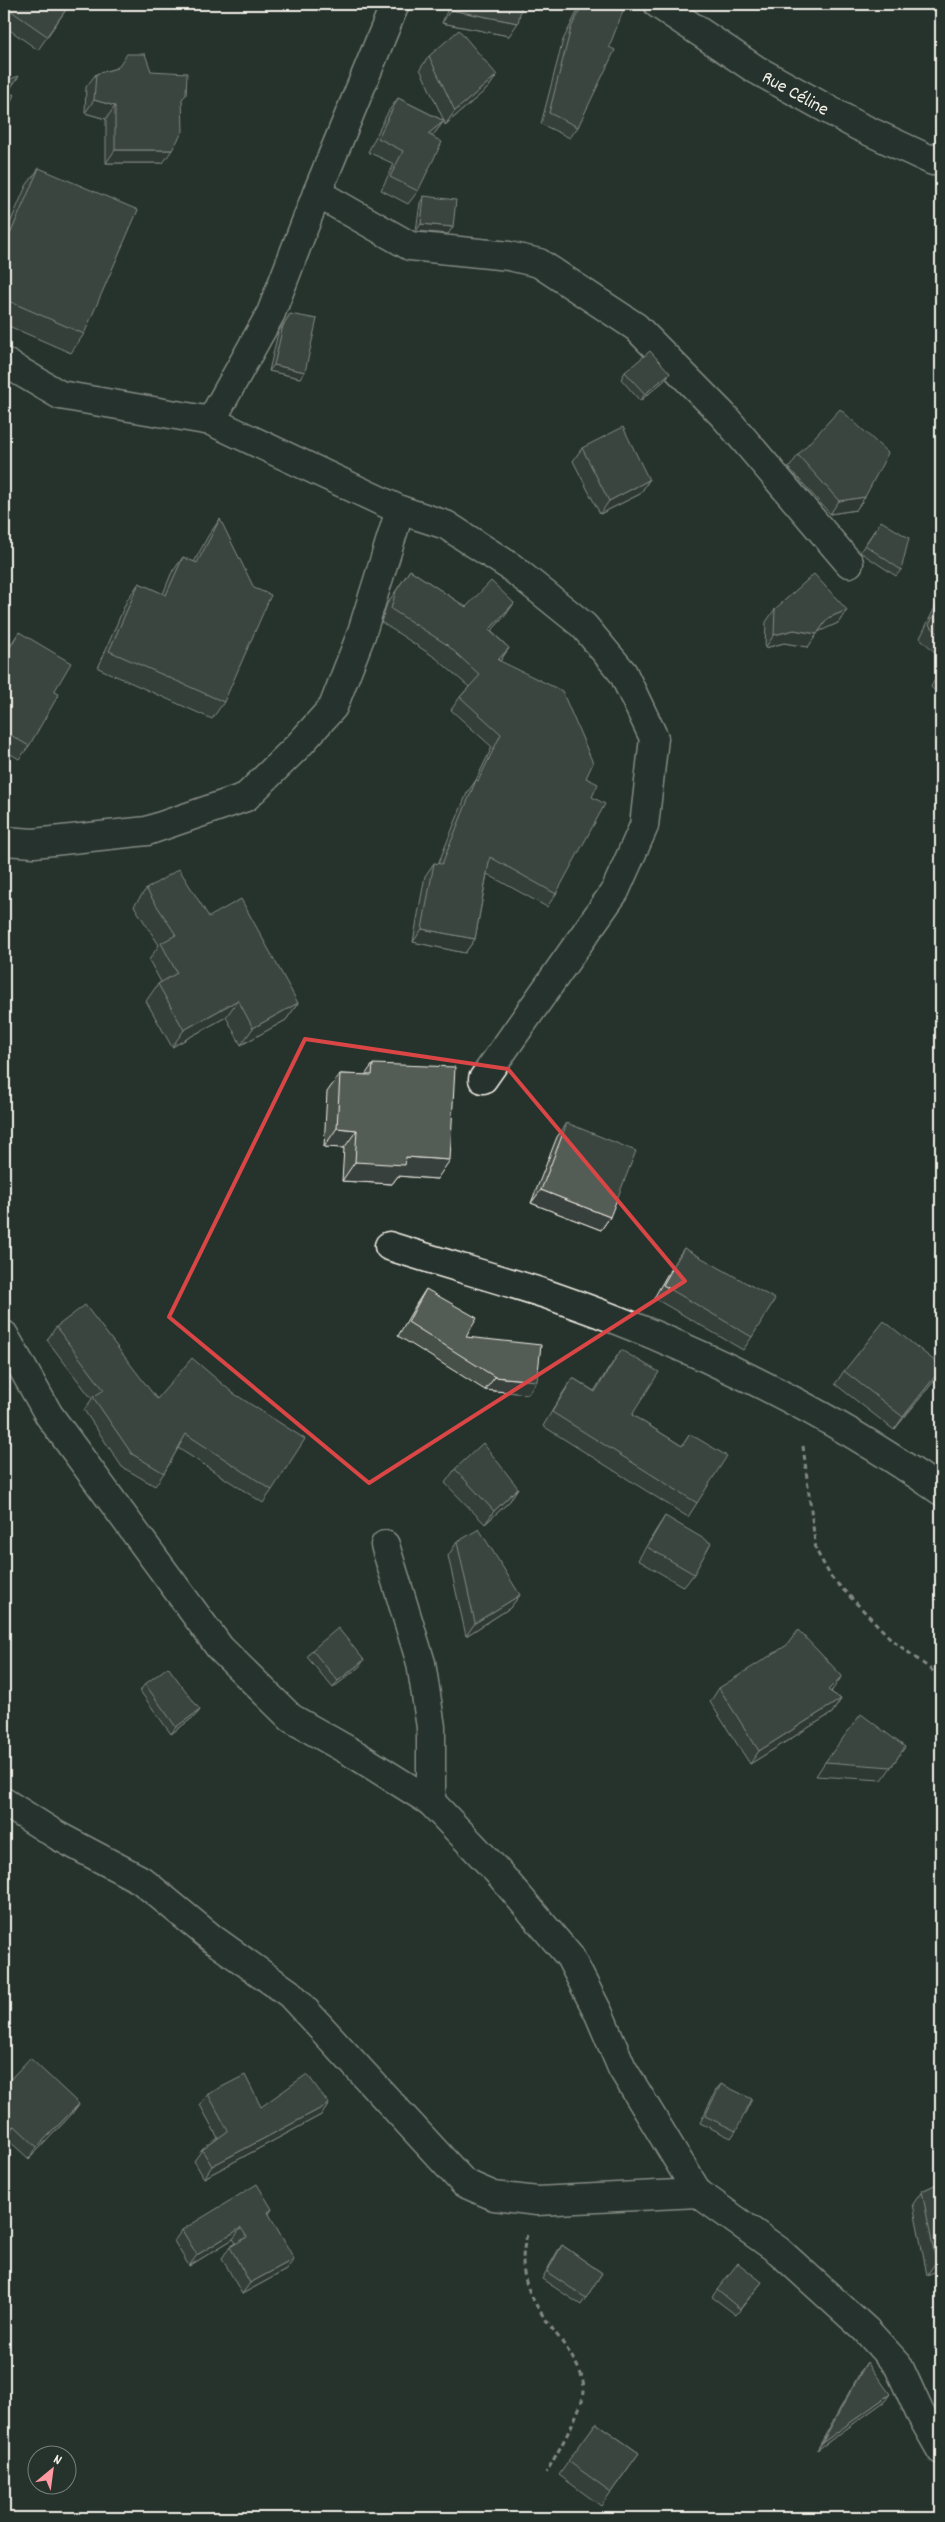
<svg xmlns="http://www.w3.org/2000/svg" width="945" height="2522" font-family="Dekko,sans-serif">
  <style>
    .lines { fill: none; stroke-linecap: round; stroke-linejoin: round }
    .minor-casing { stroke: #f4f1e8; stroke-width: 31 }
    .path { stroke: #f4f1e8; stroke-width: 3; stroke-dasharray: 5 4; stroke-linecap: butt }
    .minor { stroke: #26332d; stroke-width: 28 }
    .wall { fill: #474f49; stroke: #f4f1e8 }
    .shaded-wall { fill: #39403c; stroke: #f4f1e8 }
    .building { fill: #525c55; stroke: #f4f1e8 }
    .marked { fill: none; stroke: #da4645; stroke-width: 4; stroke-linejoin: round }
    .labels { text-anchor: middle; stroke-width: 5; stroke-linejoin: round; paint-order: stroke }
    .street-label { font-size: 19px; fill: #f4f1e8; stroke: #26332d }
  </style>
  <rect width="100%" height="100%" fill="#26332d"/>
  <filter id="ink" filterUnits="userSpaceOnUse"><feTurbulence type="fractalNoise" baseFrequency=".02" numOctaves="2"/><feDisplacementMap in="SourceGraphic" scale="10" xChannelSelector="R" yChannelSelector="G"/><feConvolveMatrix kernelMatrix="1 2 1 2 8 2 1 2 1" color-interpolation-filters="sRGB"/></filter>
  <g filter="url(#ink)">
    <g class="lines">
      <g class="minor-casing">
        <g id="minor">
          <path id="s1" d="M 658,4 L 755,69 L 858,126 L 933,161 L 941,156"/>
          <polyline points="317,193 410,246 509,256 539,263 636,327 723,415 849,563"/>
          <polyline points="4,362 60,395 211,421 400,510 446,525 511,567 584,626 623,673 654,738 644,826 615,891 483,1079"/>
          <polyline points="211,421 271,313 317,193 395,4"/>
          <polyline points="4,841 34,843 147,831 246,797 298,746 333,707 361,635 400,510"/>
          <path d="M 389,1246 C 442,1263 496,1278 549,1295 C 685,1342 823,1408 941,1491"/>
          <polyline points="4,1335 49,1415 220,1648 291,1718 356,1755 431,1802 431,1727 421,1663 385,1545"/>
          <polyline points="4,1802 58,1836 141,1880 214,1940 290,1994 464,2183 494,2196 537,2201 698,2193"/>
          <polyline points="431,1802 497,1871 570,1957 599,2014 622,2068 698,2193 779,2251 866,2330 898,2365 920,2413 941,2450"/>
        </g>
      </g>
      <g class="path">
        <polyline points="803,1446 816,1550 831,1577 892,1640 941,1677"/>
        <path d="M 527,2235 C 512,2286 542,2312 569,2352 C 576,2363 584,2376 584,2390 C 584,2407 555,2457 546,2473"/>
      </g>
      <use href="#minor" class="minor"/>
    </g>
    <g class="wall">
      <polygon points="4,4 70,4 38,50 4,26"/>
      <polygon points="450,4 522,4 509,36 442,23"/>
      <polygon points="581,4 618,4 578,127 570,138 541,124 563,40"/>
      <polygon points="429,56 497,75 488,88 445,125 444,121 434,134 432,136 418,191 408,204 381,190 394,164 368,152 388,112 398,98 444,121 420,69"/>
      <polygon points="117,68 151,71 182,101 163,163 106,163 106,119 85,113 86,87 96,74"/>
      <polygon points="39,168 84,334 71,353 4,324 4,237 26,186"/>
      <polygon points="424,196 448,234 416,231 420,203"/>
      <polygon points="290,314 300,378 269,371 278,333"/>
      <polygon points="625,372 670,373 665,380 640,401 621,379"/>
      <polygon points="582,448 649,480 640,494 600,514 573,461"/>
      <polygon points="798,455 865,497 856,510 830,514 789,468"/>
      <polygon points="220,519 224,702 212,719 98,668 127,600 139,583 163,594 171,574 183,557 194,562 208,536"/>
      <polygon points="876,528 901,570 896,576 860,552"/>
      <polygon points="410,570 466,607 514,603 505,616 491,631 509,648 500,661 586,778 592,797 556,894 547,907 487,874 475,939 465,953 413,942 425,876 434,863 438,864 467,793 476,780 492,747 451,710 460,697 469,687 436,658 381,622 387,604"/>
      <polygon points="941,595 941,658 920,638"/>
      <polygon points="775,609 847,610 838,623 818,631 808,647 784,643 765,648 766,622"/>
      <polygon points="19,632 54,692 29,746 19,759 4,750 4,655"/>
      <polygon points="941,668 941,697 931,687"/>
      <polygon points="941,702 941,723 935,718"/>
      <polygon points="146,889 298,1003 286,1020 241,1045 226,1017 172,1047 146,1001 158,984 161,982 149,960 159,945 134,906"/>
      <polygon points="373,1064 437,1179 398,1176 392,1184 342,1181 344,1148 324,1147 327,1092 340,1074 365,1075"/>
      <polygon points="567,1123 610,1217 601,1230 531,1203 557,1137"/>
      <polygon points="684,1248 752,1337 743,1350 654,1298 675,1261"/>
      <polygon points="426,1289 466,1337 528,1394 485,1390 398,1336 417,1303"/>
      <polygon points="56,1327 157,1399 272,1490 263,1503 178,1448 164,1473 155,1486 122,1467 84,1410 92,1399 47,1340"/>
      <polygon points="621,1350 632,1415 682,1446 690,1434 697,1503 688,1517 543,1426 564,1391 573,1378 594,1391"/>
      <polygon points="941,1370 934,1381 894,1430 835,1384 844,1371"/>
      <polygon points="455,1469 518,1488 509,1502 485,1524 445,1483"/>
      <polygon points="665,1516 694,1574 684,1587 638,1560 656,1530"/>
      <polygon points="457,1542 520,1595 510,1608 466,1636 448,1556"/>
      <polygon points="312,1650 360,1666 333,1688 307,1657"/>
      <polygon points="145,1684 200,1710 195,1716 171,1734 140,1691"/>
      <polygon points="719,1688 833,1689 831,1692 841,1699 832,1713 750,1764 710,1702"/>
      <polygon points="721,2084 736,2131 731,2138 700,2123 716,2090"/>
      <polygon points="4,2086 79,2104 70,2116 29,2159 6,2138 4,2139"/>
      <polygon points="208,2094 261,2107 329,2104 321,2115 204,2178 194,2161 202,2150 218,2138 200,2105"/>
      <polygon points="941,2182 941,2269 927,2275 913,2204 922,2191"/>
      <polygon points="272,2209 269,2214 286,2270 242,2294 222,2258 230,2247 236,2243 233,2239 189,2266 174,2241 182,2230"/>
      <polygon points="562,2245 602,2273 581,2305 542,2279 557,2252"/>
      <polygon points="762,2282 736,2315 712,2297 717,2290"/>
      <polygon points="867,2362 885,2401 817,2450 862,2369"/>
      <polygon points="596,2423 639,2453 601,2506 559,2475"/>
    </g>
    <g class="shaded-wall">
      <polygon points="451,10 518,23 509,36 442,23"/>
      <polygon points="497,75 488,88 445,125 455,111"/>
      <polygon points="94,100 115,106 106,119 85,113"/>
      <polygon points="444,121 434,134 418,148 428,134"/>
      <polygon points="115,150 172,150 163,163 106,163"/>
      <polygon points="421,224 453,227 448,234 416,231"/>
      <polygon points="274,365 305,372 300,378 269,371"/>
      <polygon points="670,373 665,380 640,401 645,394"/>
      <polygon points="649,480 640,494 600,514 609,501"/>
      <polygon points="865,497 856,510 830,514 839,501"/>
      <polygon points="514,603 505,616 480,643 489,630"/>
      <polygon points="847,610 838,623 818,632 828,618"/>
      <polygon points="794,630 817,634 808,647 784,643 765,648 774,635"/>
      <polygon points="509,648 500,661 498,660"/>
      <polygon points="422,929 475,939 465,953 413,942"/>
      <polygon points="238,1000 226,1017 172,1047 184,1030"/>
      <polygon points="298,1003 286,1020 241,1045 253,1028"/>
      <polygon points="337,1128 357,1130 344,1148 324,1147"/>
      <polygon points="406,1157 450,1160 437,1179 398,1176 392,1184 342,1181 355,1162"/>
      <polygon points="541,1190 610,1217 601,1230 531,1203"/>
      <polygon points="941,1369 934,1381 894,1430 903,1417"/>
      <polygon points="495,1377 537,1381 528,1394 485,1390"/>
      <polygon points="518,1488 509,1502 485,1524 494,1511"/>
      <polygon points="520,1595 510,1608 466,1636 475,1623"/>
      <polygon points="364,1660 360,1666 333,1688 338,1681"/>
      <polygon points="842,1676 833,1689 819,1703 828,1690"/>
      <polygon points="841,1699 832,1713 750,1764 759,1751"/>
      <polygon points="200,1710 195,1716 171,1734 176,1727"/>
      <polygon points="905,1747 882,1780 816,1776 825,1762"/>
      <polygon points="79,2104 70,2116 29,2159 37,2147"/>
      <polygon points="329,2104 321,2115 204,2178 212,2166"/>
      <polygon points="15,2126 6,2138 4,2139 4,2130"/>
      <polygon points="241,2228 233,2239 189,2266 197,2255"/>
      <polygon points="294,2259 286,2270 242,2294 250,2283"/>
      <polygon points="941,2260 941,2269 927,2275 936,2262"/>
      <polygon points="890,2394 885,2401 817,2450 822,2443"/>
    </g>
    <g class="building">
      <polygon points="4,4 70,4 47,36 4,6"/>
      <polygon points="454,4 522,4 518,23 451,10"/>
      <polygon points="583,4 618,4 625,6 609,47 615,50 578,127 549,113 571,28"/>
      <polygon points="459,30 497,75 455,111 429,56"/>
      <polygon points="127,54 145,54 151,71 187,73 186,95 182,99 183,131 172,150 115,150 115,106 94,100 96,74 117,68"/>
      <polygon points="19,76 5,96 14,94 4,122 4,81"/>
      <polygon points="398,98 444,121 428,134 442,142 418,191 390,177 403,151 378,138"/>
      <polygon points="39,168 138,210 84,334 4,299 4,248"/>
      <polygon points="424,196 456,200 453,227 421,224"/>
      <polygon points="290,314 317,319 305,372 274,365 283,326"/>
      <polygon points="650,351 670,373 645,394 625,372"/>
      <polygon points="840,409 888,453 865,497 839,501 798,455"/>
      <polygon points="623,427 649,480 609,501 582,448"/>
      <polygon points="220,519 254,588 271,595 224,702 109,651 139,583 166,595 183,557 197,563"/>
      <polygon points="881,521 909,538 901,570 865,545"/>
      <polygon points="410,570 466,607 491,581 514,603 489,630 509,648 498,660 562,691 593,763 586,778 598,784 592,797 605,804 556,894 490,857 475,939 422,929 434,863 442,864 476,780 478,781 501,734 460,697 480,675 446,644 391,609 396,591"/>
      <polygon points="814,574 847,610 828,618 817,634 794,630 774,635 775,609"/>
      <polygon points="941,600 941,636 929,625"/>
      <polygon points="19,632 71,663 54,692 59,694 29,746 4,731 4,657"/>
      <polygon points="179,869 209,917 241,899 298,1003 253,1028 238,1000 184,1030 158,984 177,973 161,943 176,935 146,889"/>
      <polygon points="373,1064 455,1067 450,1160 406,1157 405,1165 355,1162 357,1130 337,1128 340,1074 372,1075"/>
      <polygon points="567,1123 636,1151 610,1217 541,1190"/>
      <polygon points="684,1248 775,1299 752,1337 663,1285"/>
      <polygon points="426,1289 477,1318 466,1337 541,1345 537,1381 495,1377 408,1322"/>
      <polygon points="85,1305 157,1399 192,1358 233,1393 305,1439 272,1490 186,1434 164,1473 132,1454 93,1397 104,1390 56,1327"/>
      <polygon points="884,1321 941,1366 941,1369 903,1417 844,1371"/>
      <polygon points="621,1350 659,1372 632,1415 682,1446 690,1434 727,1456 697,1503 552,1412 573,1378 595,1392"/>
      <polygon points="483,1443 518,1488 494,1511 455,1469"/>
      <polygon points="665,1516 711,1543 694,1574 647,1547"/>
      <polygon points="479,1529 520,1595 475,1623 457,1542"/>
      <polygon points="338,1628 364,1660 338,1681 312,1650"/>
      <polygon points="798,1630 842,1676 828,1690 841,1699 759,1751 719,1688 787,1645"/>
      <polygon points="168,1667 200,1710 176,1727 145,1684"/>
      <polygon points="861,1714 905,1747 891,1767 825,1762"/>
      <polygon points="30,2058 79,2104 37,2147 15,2126 4,2130 4,2086"/>
      <polygon points="307,2074 329,2104 212,2166 202,2150 228,2131 208,2094 245,2075 261,2107"/>
      <polygon points="721,2084 752,2099 736,2131 705,2116"/>
      <polygon points="941,2182 941,2260 936,2262 922,2191"/>
      <polygon points="257,2184 272,2209 268,2212 294,2259 250,2283 230,2247 247,2237 241,2228 197,2255 182,2230"/>
      <polygon points="562,2245 602,2273 586,2298 547,2272"/>
      <polygon points="738,2263 762,2282 740,2309 717,2290"/>
      <polygon points="867,2362 890,2394 822,2443"/>
      <polygon points="596,2423 639,2453 611,2492 568,2461"/>
    </g>
  </g>
  <path d="M0 0H945V2522H0ZM 305,1039 L 508,1069 L 685,1281 L 369,1483 L 169,1317 Z" fill="#26332d" fill-opacity=".55" fill-rule="evenodd"/>
  <path class="marked" d="M 305,1039 L 508,1069 L 685,1281 L 369,1483 L 169,1317 Z"/>
  <g class="labels">
    <g class="street-label">
      <text dy="7" stroke="none"><textPath href="#s1" startOffset="164">Rue Céline</textPath></text>
    </g>
  </g>
  <rect width="945" height="2522" fill="none" stroke="#26332d" stroke-width="20"/>
  <rect x="10" y="10" width="925" height="2502" fill="none" stroke="#f4f1e8" stroke-width="2" filter="url(#ink)"/>
  <g transform="translate(52 2470) rotate(29)"><circle r="24" fill="#26332d" stroke="#787f78"/>
  <path d="M0-4L9 19L0 12L-9 19Z" fill="#ff9aa2"/>
  <text y="-8" font-size="14" font-weight="bold" text-anchor="middle" fill="#f4f1e8">N</text>
  </g>
</svg>
